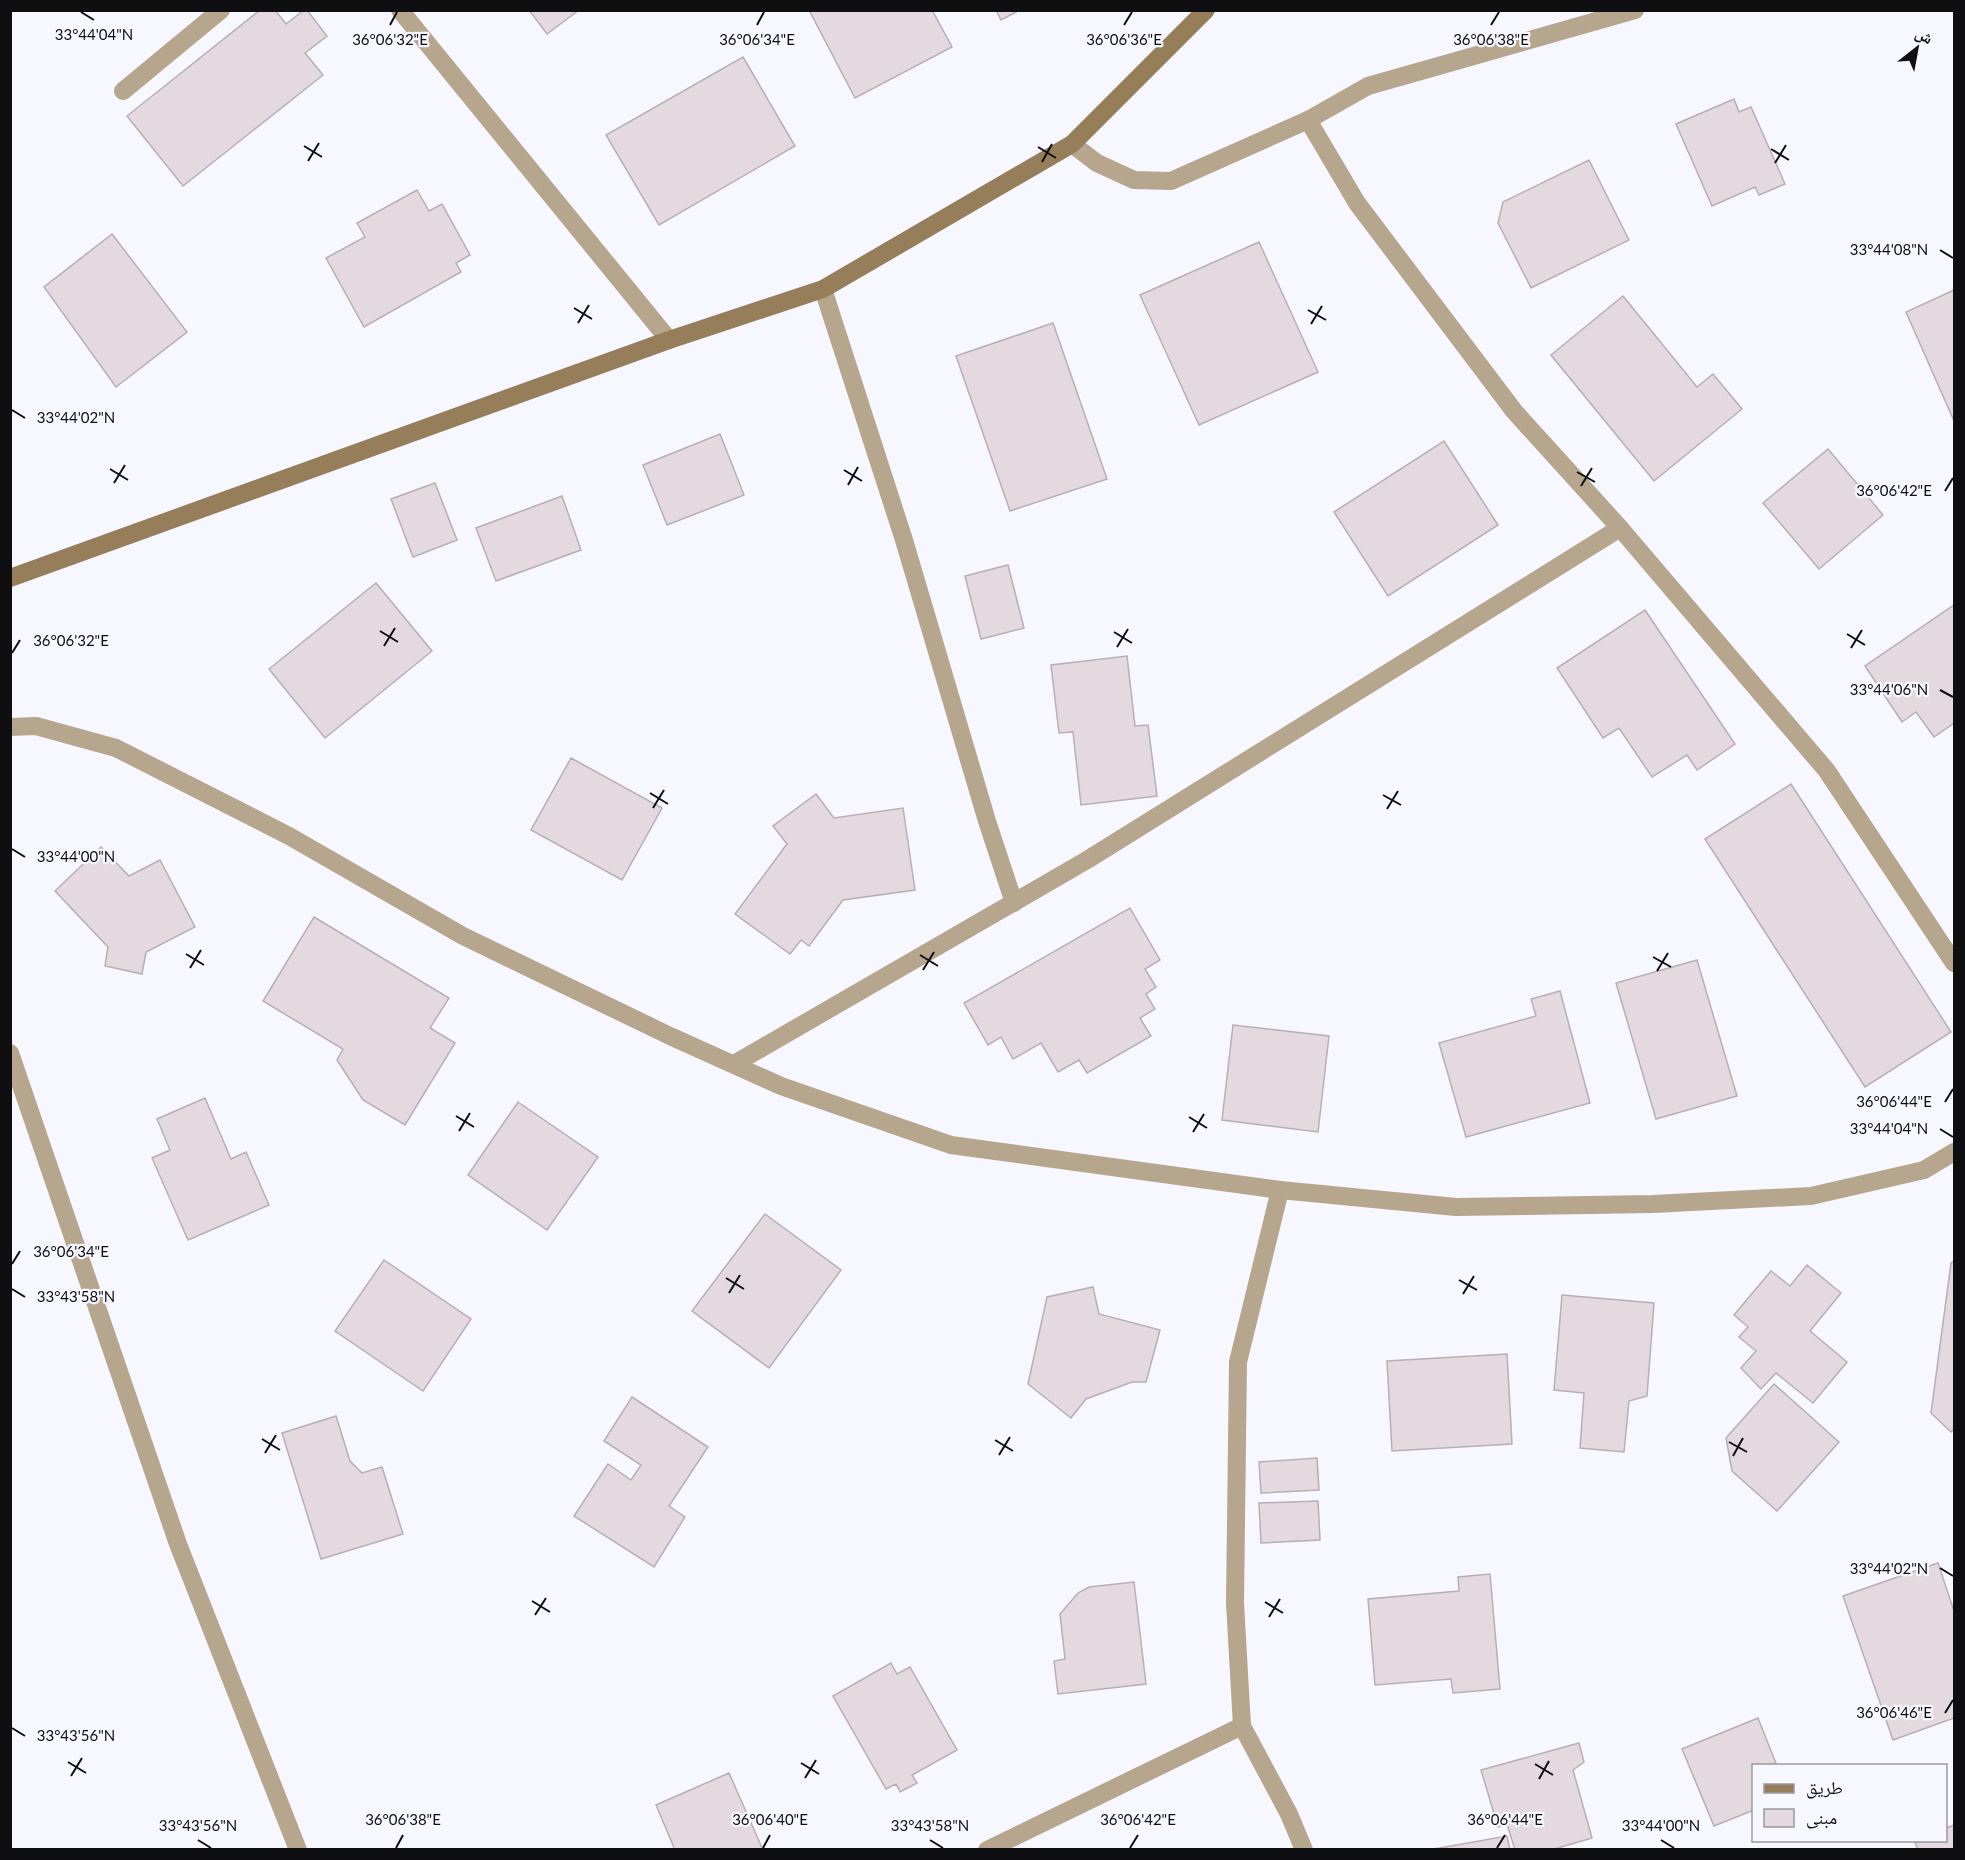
<svg xmlns="http://www.w3.org/2000/svg" width="1965" height="1860" font-family="Lato,'Noto Naskh Arabic',sans-serif">
  <style>
    .building { fill: #e3d9df; stroke: #b8afb4; stroke-width: 1.5 }
    .lines { fill: none; stroke-linecap: round; stroke-linejoin: round }
    .street { stroke: #b7a68e; stroke-width: 18 }
    .secondary { stroke: #977e5b; stroke-width: 18 }
    .ticks { fill: none; stroke: #0f0f12; stroke-width: 2 }
    .ticks-label { font-size: 15px; text-anchor: middle; fill: #0f0f12; stroke: #f7f7ff; stroke-width: 4.5; stroke-linejoin: round; paint-order: stroke }
  </style>
  <rect width="100%" height="100%" fill="#f7f7ff"/>
  <g class="building">
    <polygon points="260,10 275,10 286,24 304,10 307,10 327,36 305,53 323,75 183,186 127,116"/>
    <polygon points="529,10 579,10 547,34"/>
    <polygon points="809,10 932,10 952,47 855,98"/>
    <polygon points="996,10 1020,10 1001,20"/>
    <polygon points="743,57 795,146 659,225 606,135"/>
    <polygon points="1734,99 1739,112 1751,107 1785,184 1759,195 1755,187 1712,206 1676,124"/>
    <polygon points="1589,160 1629,240 1531,288 1498,223 1503,202"/>
    <polygon points="417,190 429,211 442,204 470,255 456,263 461,272 364,327 326,258 365,237 357,223"/>
    <polygon points="112,234 187,332 116,387 44,287"/>
    <polygon points="1259,242 1318,372 1199,425 1140,295"/>
    <polygon points="1954,290 1954,421 1906,312"/>
    <polygon points="1623,296 1697,387 1713,374 1742,409 1654,481 1551,355"/>
    <polygon points="1053,323 1107,479 1010,511 956,356"/>
    <polygon points="720,434 744,495 667,525 643,465"/>
    <polygon points="1444,441 1498,525 1388,596 1334,512"/>
    <polygon points="1828,449 1883,515 1819,569 1763,503"/>
    <polygon points="435,483 457,540 413,557 391,499"/>
    <polygon points="562,496 581,550 496,581 476,528"/>
    <polygon points="1008,565 1024,628 981,639 965,576"/>
    <polygon points="376,583 432,651 325,738 269,669"/>
    <polygon points="1954,605 1954,723 1934,737 1916,712 1902,722 1865,666"/>
    <polygon points="1645,610 1735,744 1697,770 1687,755 1652,777 1619,728 1603,738 1557,668"/>
    <polygon points="1127,656 1135,726 1148,725 1157,796 1081,805 1073,732 1059,733 1051,665"/>
    <polygon points="571,758 662,808 622,880 531,830"/>
    <polygon points="1791,784 1951,1032 1865,1087 1705,839"/>
    <polygon points="816,794 834,818 903,808 915,890 843,900 809,946 801,940 790,954 735,914 787,844 773,826"/>
    <polygon points="101,847 129,876 160,860 195,927 146,952 142,974 105,966 108,947 55,891"/>
    <polygon points="1130,908 1160,960 1145,969 1156,987 1146,994 1155,1009 1140,1018 1151,1036 1087,1073 1079,1060 1058,1072 1041,1043 1013,1059 1001,1037 988,1045 964,1003"/>
    <polygon points="314,917 449,998 430,1028 455,1043 405,1125 363,1100 337,1060 343,1049 263,1001"/>
    <polygon points="1697,960 1737,1096 1656,1119 1616,983"/>
    <polygon points="1560,991 1590,1103 1466,1137 1439,1043 1536,1016 1531,999"/>
    <polygon points="1233,1025 1329,1036 1318,1132 1222,1120"/>
    <polygon points="205,1098 231,1159 246,1152 269,1205 188,1240 152,1158 170,1150 157,1119"/>
    <polygon points="518,1102 598,1157 547,1230 468,1175"/>
    <polygon points="765,1214 841,1270 769,1368 692,1311"/>
    <polygon points="384,1260 471,1319 423,1391 335,1331"/>
    <polygon points="1954,1261 1954,1429 1951,1432 1931,1413 1951,1263"/>
    <polygon points="1807,1265 1841,1293 1810,1331 1847,1362 1813,1403 1776,1373 1761,1389 1741,1368 1756,1351 1739,1337 1748,1327 1734,1315 1771,1271 1790,1286"/>
    <polygon points="1093,1287 1099,1314 1160,1330 1146,1382 1132,1382 1086,1399 1071,1418 1028,1384 1047,1297"/>
    <polygon points="1562,1295 1654,1303 1647,1396 1629,1401 1624,1452 1580,1448 1584,1393 1554,1390"/>
    <polygon points="1507,1354 1512,1444 1392,1451 1387,1361"/>
    <polygon points="1774,1384 1839,1442 1777,1511 1732,1471 1726,1438"/>
    <polygon points="632,1397 708,1447 669,1506 685,1517 654,1567 574,1516 608,1464 631,1480 641,1465 604,1441"/>
    <polygon points="336,1416 350,1461 362,1473 382,1467 403,1534 321,1559 282,1433"/>
    <polygon points="1317,1458 1319,1490 1261,1493 1259,1462"/>
    <polygon points="1318,1501 1320,1540 1261,1543 1259,1503"/>
    <polygon points="1938,1563 1954,1611 1954,1718 1893,1740 1843,1596"/>
    <polygon points="1490,1574 1500,1689 1453,1693 1451,1679 1375,1685 1368,1599 1459,1591 1458,1577"/>
    <polygon points="1134,1582 1146,1684 1058,1694 1054,1661 1065,1659 1060,1614 1078,1593 1089,1587"/>
    <polygon points="891,1663 897,1674 910,1667 957,1750 912,1775 917,1783 900,1792 896,1784 886,1789 833,1696"/>
    <polygon points="1758,1718 1777,1766 1754,1766 1754,1810 1714,1826 1682,1749"/>
    <polygon points="1579,1743 1584,1762 1573,1770 1592,1838 1551,1850 1515,1850 1507,1824 1498,1827 1481,1770"/>
    <polygon points="729,1773 763,1850 675,1850 656,1805"/>
    <polygon points="1954,1825 1954,1850 1918,1850 1914,1840 1946,1840 1946,1828"/>
    <polygon points="1507,1836 1510,1850 1428,1850"/>
  </g>
  <g class="lines">
    <g class="street">
      <polyline points="400,10 669,340"/>
      <polyline points="123,91 221,10"/>
      <polyline points="1308,120 1357,203 1514,411 1620,528 1827,771 1954,963"/>
      <polyline points="1072,144 1097,163 1134,180 1171,181 1308,120 1368,86 1635,10"/>
      <polyline points="823,289 904,540 987,821 1014,903"/>
      <polyline points="10,727 36,726 116,748 289,836 463,936 670,1036 781,1086 951,1145 1280,1190 1456,1207 1653,1204 1811,1196 1924,1170 1954,1152"/>
      <polyline points="10,1053 178,1544 298,1850"/>
      <polyline points="734,1064 1087,860 1620,528"/>
      <polyline points="1280,1190 1238,1362 1235,1603 1242,1726 1289,1814 1304,1850"/>
      <polyline points="987,1850 1242,1726"/>
    </g>
    <polyline class="secondary" points="10,578 669,340 823,289 1072,144 1206,10"/>
  </g>
  <path class="ticks" d="M 81,12 L 94,20M 390,25 L 397,12M 757,25 L 764,12M 1124,25 L 1132,12M 1491,25 L 1499,12M 304,146 L 322,157M 1038,147 L 1056,158M 1771,149 L 1789,160M 308,161 L 319,143M 1042,162 L 1052,144M 1775,163 L 1786,145M 1940,250 L 1953,258M 574,308 L 592,319M 1308,310 L 1326,320M 578,323 L 589,305M 1311,324 L 1322,306M 12,410 L 25,418M 110,469 L 128,480M 844,470 L 862,481M 1577,472 L 1595,482M 114,483 L 125,465M 848,485 L 858,467M 1581,486 L 1592,468M 1945,491 L 1953,478M 380,631 L 398,642M 1114,632 L 1132,643M 1847,634 L 1865,645M 384,646 L 395,628M 1117,647 L 1128,629M 1851,648 L 1862,630M 12,653 L 20,640M 1940,690 L 1953,697M 650,793 L 668,804M 1383,795 L 1401,805M 653,808 L 664,790M 1387,809 L 1398,791M 12,849 L 25,857M 186,954 L 204,965M 920,955 L 938,966M 1653,957 L 1671,967M 190,968 L 201,950M 923,970 L 934,952M 1657,971 L 1668,953M 1945,1102 L 1953,1089M 456,1116 L 474,1127M 1189,1117 L 1207,1128M 1940,1129 L 1953,1137M 459,1131 L 470,1113M 1193,1132 L 1204,1114M 12,1264 L 20,1251M 726,1278 L 744,1289M 1459,1280 L 1477,1290M 12,1289 L 25,1297M 729,1293 L 740,1275M 1463,1294 L 1474,1276M 262,1439 L 280,1450M 995,1440 L 1013,1451M 1729,1442 L 1747,1452M 265,1453 L 276,1435M 999,1455 L 1010,1437M 1733,1456 L 1743,1438M 1940,1568 L 1953,1576M 532,1601 L 550,1612M 1265,1602 L 1283,1613M 535,1615 L 546,1598M 1269,1617 L 1280,1599M 1945,1713 L 1953,1700M 12,1728 L 25,1736M 68,1762 L 86,1773M 801,1763 L 819,1774M 1535,1764 L 1553,1775M 71,1776 L 82,1758M 805,1778 L 816,1760M 1539,1779 L 1549,1761M 198,1840 L 211,1848M 930,1840 L 943,1848M 1661,1840 L 1674,1848M 396,1848 L 403,1835M 763,1848 L 770,1835M 1130,1848 L 1138,1835M 1497,1848 L 1505,1835"/>
  <g class="ticks-label">
    <text x="94" y="40">33°44'04"N</text>
    <text x="390" y="45">36°06'32"E</text>
    <text x="757" y="45">36°06'34"E</text>
    <text x="1124" y="45">36°06'36"E</text>
    <text x="1491" y="45">36°06'38"E</text>
    <text x="1889" y="255">33°44'08"N</text>
    <text x="76" y="423">33°44'02"N</text>
    <text x="1894" y="496">36°06'42"E</text>
    <text x="71" y="646">36°06'32"E</text>
    <text x="1889" y="695">33°44'06"N</text>
    <text x="76" y="862">33°44'00"N</text>
    <text x="1894" y="1107">36°06'44"E</text>
    <text x="1889" y="1134">33°44'04"N</text>
    <text x="71" y="1257">36°06'34"E</text>
    <text x="76" y="1302">33°43'58"N</text>
    <text x="1889" y="1574">33°44'02"N</text>
    <text x="1894" y="1718">36°06'46"E</text>
    <text x="76" y="1741">33°43'56"N</text>
    <text x="403" y="1825">36°06'38"E</text>
    <text x="770" y="1825">36°06'40"E</text>
    <text x="1138" y="1825">36°06'42"E</text>
    <text x="1505" y="1825">36°06'44"E</text>
    <text x="198" y="1831">33°43'56"N</text>
    <text x="930" y="1831">33°43'58"N</text>
    <text x="1661" y="1831">33°44'00"N</text>
  </g>
  <rect width="1965" height="1860" fill="none" stroke="#0f0f12" stroke-width="24"/>
  <rect x="1752" y="1764" width="195" height="78" fill="#f7f7ff" stroke="#9a9aa0" stroke-width="1.5"/>
  <rect x="1764" y="1784" width="30" height="9" fill="#977e5b" stroke="#9a9aa0" stroke-width="1.5"/>
  <text x="1806" y="1794" font-size="18" fill="#0f0f12">طريق</text>
  <rect x="1764" y="1809" width="30" height="18" fill="#e3d9df" stroke="#9a9aa0" stroke-width="1.5"/>
  <text x="1806" y="1824" font-size="18" fill="#0f0f12">مبنى</text>
  <g transform="translate(1917 48) rotate(31)" stroke="#f7f7ff" stroke-width="4.5" paint-order="stroke">
  <path d="M0-4.5L10 22L0 15L-10 22Z" fill="#0f0f12"/>
  <text y="-9" font-size="16" font-weight="bold" text-anchor="middle" fill="#0f0f12">ش</text>
  </g>
</svg>
